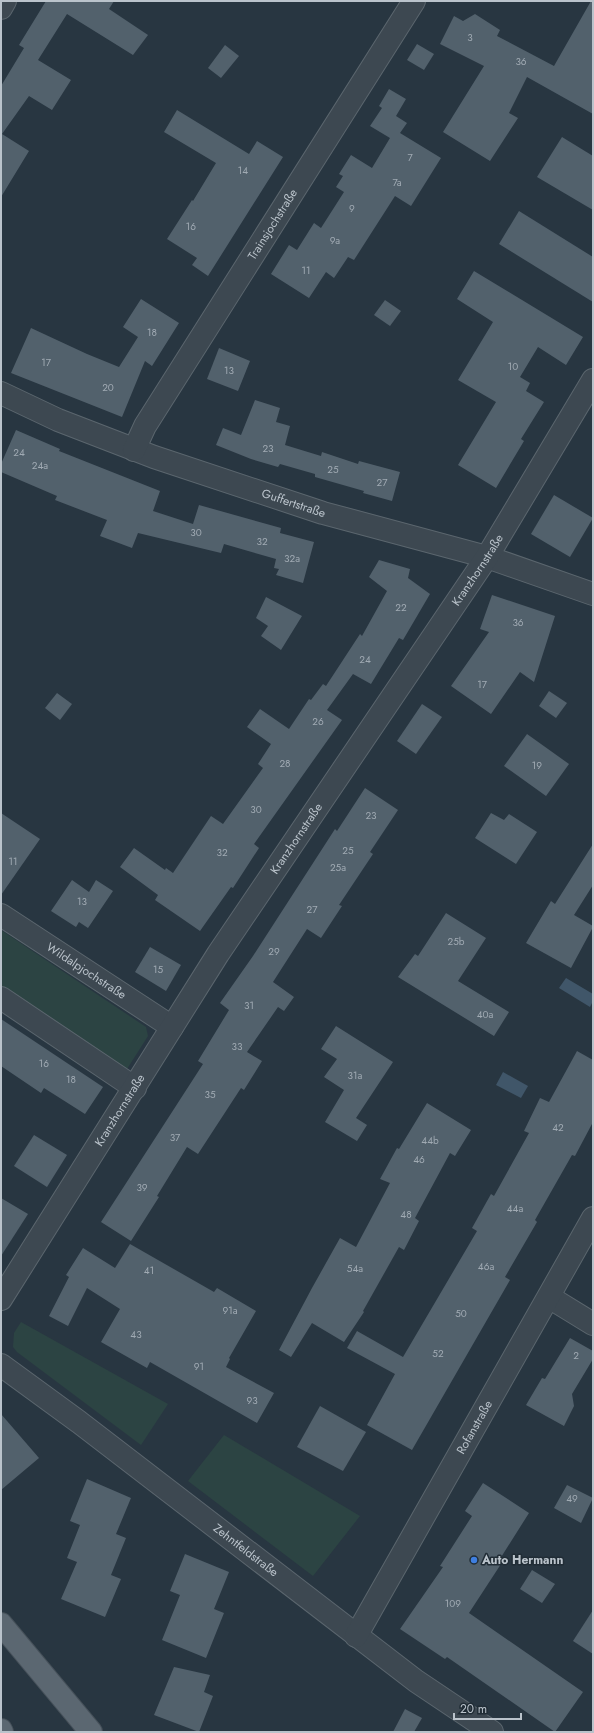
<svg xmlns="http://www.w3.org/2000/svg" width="594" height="1733" font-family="Jost,sans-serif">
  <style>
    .green { fill: #2c4443 }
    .water { fill: #405669 }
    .building { fill: #52616c }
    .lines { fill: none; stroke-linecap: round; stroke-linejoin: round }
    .minor-casing { stroke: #5b666e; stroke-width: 24 }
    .major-casing { stroke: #46515a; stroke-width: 24 }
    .minor { stroke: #3d4851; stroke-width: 22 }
    .major { stroke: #5b6771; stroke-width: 22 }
    .shop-dot { fill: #3f7fe0; stroke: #212d36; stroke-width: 1.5 }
    .labels { text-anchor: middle; stroke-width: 3; stroke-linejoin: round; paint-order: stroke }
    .number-label { font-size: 10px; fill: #a0aab3 }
    .street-label { font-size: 12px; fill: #bac3cb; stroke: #212d36 }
    .poi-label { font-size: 12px; font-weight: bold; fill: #bac3cb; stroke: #212d36; text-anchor: start }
  </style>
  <rect width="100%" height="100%" fill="#283641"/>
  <g class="green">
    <polygon points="1,930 146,1027 148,1036 127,1069 1,987"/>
    <polygon points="21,1322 168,1404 141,1445 17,1352 13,1347 14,1333"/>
    <polygon points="224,1435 360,1516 313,1576 188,1481"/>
  </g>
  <g class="water">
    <polygon points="566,978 593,994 593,1001 590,1007 559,988"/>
    <polygon points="503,1072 528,1086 521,1098 496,1085"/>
  </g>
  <g class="building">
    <polygon points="46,1 114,1 109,9 148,35 133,55 67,14 38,60 71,80 52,110 29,96 2,134 29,151 1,197 1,86 24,48 19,45"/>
    <polygon points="591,1 593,1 593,114 527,77 509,113 518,118 490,161 443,132 484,66 440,44 454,16 463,21 475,14 500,30 497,36 554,66"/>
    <polygon points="417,44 434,54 424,70 407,60"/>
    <polygon points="225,45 239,56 221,78 208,68"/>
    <polygon points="389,89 406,99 396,116 407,123 400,133 441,158 411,206 395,196 354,260 348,257 334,278 326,272 309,298 271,274 289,245 297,250 314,223 321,228 344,192 336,187 343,176 339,174 351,155 372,168 390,138 370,126 382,108 379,106"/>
    <polygon points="177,110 249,154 257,141 283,157 208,276 192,265 197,258 167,239 192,200 193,201 216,163 164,132"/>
    <polygon points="562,137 593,156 593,210 537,177"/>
    <polygon points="519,211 593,257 593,302 499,244"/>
    <polygon points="474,271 583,337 566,365 538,347 520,377 530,383 526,391 544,402 521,439 524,441 496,488 458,465 496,402 458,380 493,322 457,299"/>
    <polygon points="141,299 179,323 152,366 145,361 122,417 11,373 31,328 87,354 119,367 138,337 123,327"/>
    <polygon points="385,300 401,311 390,326 374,315"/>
    <polygon points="219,348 250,361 238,391 207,379"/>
    <polygon points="255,400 280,408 276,422 290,426 285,445 321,456 322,452 358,464 359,461 400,472 392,501 363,493 364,491 315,477 315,474 280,464 278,467 251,459 216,445 223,428 241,435"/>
    <polygon points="16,430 60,449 59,451 160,491 153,511 193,524 199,505 281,528 280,533 314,542 303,583 276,575 279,569 274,568 276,559 224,544 221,553 138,533 132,548 100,536 107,520 55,500 57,496 1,472 1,464"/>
    <polygon points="554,495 593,518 570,557 531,534"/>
    <polygon points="379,560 410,569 408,578 430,594 403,640 399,638 371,684 353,674 327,710 342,720 254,844 259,848 233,888 231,887 200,931 155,900 158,895 120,867 134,848 165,870 166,868 173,873 211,816 223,824 263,768 258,764 271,744 247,727 260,709 289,729 309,699 311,700 323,684 326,686 360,634 362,636 387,591 369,577"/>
    <polygon points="492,595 555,616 534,682 520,672 491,714 451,686 489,632 480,629"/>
    <polygon points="266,597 302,616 281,650 261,636 268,626 256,618"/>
    <polygon points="549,691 567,703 556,718 539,706"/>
    <polygon points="57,693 72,704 60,720 45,708"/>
    <polygon points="422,704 442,717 416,754 397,741"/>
    <polygon points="527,734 569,764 546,796 504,766"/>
    <polygon points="365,788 398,810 370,852 373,854 339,905 342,906 321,938 307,929 273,982 294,997 284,1011 278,1007 247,1052 262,1061 244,1090 241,1088 198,1154 187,1147 157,1196 159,1197 131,1241 101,1222 203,1064 198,1061 229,1010 220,1003 253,956 335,829 337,831"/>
    <polygon points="1,813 40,839 1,895"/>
    <polygon points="491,813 504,820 509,814 537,832 516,864 475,838"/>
    <polygon points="593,844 593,885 574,915 593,926 593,927 571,968 526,943 551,901 555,904"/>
    <polygon points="72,880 89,892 96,880 113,891 88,928 79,922 76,927 51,911"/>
    <polygon points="446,913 486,938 458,981 509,1012 494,1036 398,977 415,954 418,956"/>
    <polygon points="150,947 181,965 166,991 135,972"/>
    <polygon points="1,1019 103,1087 85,1114 44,1088 41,1093 1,1066"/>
    <polygon points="336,1026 393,1062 356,1118 367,1125 357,1141 325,1122 344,1090 324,1077 337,1059 321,1049"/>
    <polygon points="577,1051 593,1060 593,1122 575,1156 572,1155 535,1220 537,1222 505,1277 510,1280 412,1450 367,1425 395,1374 347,1348 357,1331 403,1357 477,1231 472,1228 491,1194 494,1196 529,1133 524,1131 540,1098 549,1102"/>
    <polygon points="427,1103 471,1130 455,1156 450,1153 415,1218 419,1221 404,1250 399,1247 363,1311 364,1312 344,1342 312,1323 291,1357 279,1350 312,1288 340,1238 356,1247 390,1183 380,1179 397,1148 399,1149"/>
    <polygon points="34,1135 67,1155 47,1187 14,1166"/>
    <polygon points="1,1198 28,1214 1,1256"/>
    <polygon points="130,1244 214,1292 217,1288 256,1311 229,1358 230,1359 226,1367 274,1393 257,1423 150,1362 147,1368 101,1342 120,1309 87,1288 68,1326 49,1316 69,1277 66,1275 83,1248 115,1268"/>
    <polygon points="570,1338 593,1351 593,1359 572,1394 574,1406 564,1426 526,1405 542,1378 545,1379"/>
    <polygon points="320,1406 366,1432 343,1471 297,1447"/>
    <polygon points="1,1414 39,1458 1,1490"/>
    <polygon points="87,1479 131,1498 116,1534 126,1538 111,1575 121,1579 105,1617 61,1599 77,1562 67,1558 80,1525 70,1521"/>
    <polygon points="483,1483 529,1513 498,1562 501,1564 469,1613 583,1692 555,1732 447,1657 445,1659 400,1629 443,1567 440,1566 472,1516 465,1511"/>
    <polygon points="567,1485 593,1498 581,1523 554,1508"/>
    <polygon points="185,1554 229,1572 214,1609 224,1613 206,1658 162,1640 180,1595 170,1591"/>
    <polygon points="532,1570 555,1584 542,1603 520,1589"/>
    <polygon points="593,1610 593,1654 573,1641"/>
    <polygon points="174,1667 210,1675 204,1692 213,1696 199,1732 154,1715"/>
    <polygon points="405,1709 422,1718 414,1732 393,1732"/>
  </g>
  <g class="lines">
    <g class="minor-casing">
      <g id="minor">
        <polyline points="1,8 5,1"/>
        <path id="s1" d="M 1,393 L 58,420 L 154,457 L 323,513 L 487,557 L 593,594"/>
        <path id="s2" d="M 134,450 L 145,426 L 414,1"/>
        <path id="s3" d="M 1,915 L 172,1027"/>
        <polyline points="1,998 135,1088"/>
        <polyline points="549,1297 593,1324"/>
        <path id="s4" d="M 1,1299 L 218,954 L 487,557 L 593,380"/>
        <path id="s5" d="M 1,1365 L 79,1422 L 416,1681 L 492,1732"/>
        <path id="s6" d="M 356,1636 L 593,1218"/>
      </g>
    </g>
    <g class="major-casing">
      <g id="major">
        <polyline points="1,1624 91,1732"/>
        <polyline points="1,1730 2,1732"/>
      </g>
    </g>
    <use href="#minor" class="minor"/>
    <use href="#major" class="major"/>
  </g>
  <circle class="shop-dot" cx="474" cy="1560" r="4"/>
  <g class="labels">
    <g class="number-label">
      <text x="470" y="41">3</text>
      <text x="521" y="65">36</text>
      <text x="410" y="161">7</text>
      <text x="243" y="174">14</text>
      <text x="397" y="186">7a</text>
      <text x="352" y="212">9</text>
      <text x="191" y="230">16</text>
      <text x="335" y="244">9a</text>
      <text x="306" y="274">11</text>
      <text x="152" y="336">18</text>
      <text x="46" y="366">17</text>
      <text x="513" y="370">10</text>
      <text x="229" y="374">13</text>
      <text x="108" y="391">20</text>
      <text x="268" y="452">23</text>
      <text x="19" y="456">24</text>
      <text x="40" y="469">24a</text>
      <text x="333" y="473">25</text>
      <text x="382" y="486">27</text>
      <text x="196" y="536">30</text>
      <text x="262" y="545">32</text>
      <text x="292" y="562">32a</text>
      <text x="401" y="611">22</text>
      <text x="518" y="626">36</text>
      <text x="365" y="663">24</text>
      <text x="482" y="688">17</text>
      <text x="318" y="725">26</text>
      <text x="285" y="767">28</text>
      <text x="537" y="769">19</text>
      <text x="256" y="813">30</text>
      <text x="371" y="819">23</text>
      <text x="348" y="854">25</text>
      <text x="222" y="856">32</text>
      <text x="13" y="865">11</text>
      <text x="338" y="871">25a</text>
      <text x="82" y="905">13</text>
      <text x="312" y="913">27</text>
      <text x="456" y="945">25b</text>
      <text x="274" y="955">29</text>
      <text x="158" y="973">15</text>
      <text x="249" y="1009">31</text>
      <text x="485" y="1018">40a</text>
      <text x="237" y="1050">33</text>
      <text x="44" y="1067">16</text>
      <text x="355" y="1079">31a</text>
      <text x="71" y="1083">18</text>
      <text x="210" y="1098">35</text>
      <text x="558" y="1131">42</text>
      <text x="175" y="1141">37</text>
      <text x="430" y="1144">44b</text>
      <text x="419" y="1163">46</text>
      <text x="142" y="1191">39</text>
      <text x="515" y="1212">44a</text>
      <text x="406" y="1218">48</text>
      <text x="486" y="1270">46a</text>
      <text x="355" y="1272">54a</text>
      <text x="149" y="1274">41</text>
      <text x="230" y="1314">91a</text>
      <text x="461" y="1317">50</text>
      <text x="136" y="1338">43</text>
      <text x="438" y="1357">52</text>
      <text x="576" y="1359">2</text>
      <text x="199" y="1370">91</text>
      <text x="252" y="1404">93</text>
      <text x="572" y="1502">49</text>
      <text x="453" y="1607">109</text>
    </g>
    <g class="street-label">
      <text dy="4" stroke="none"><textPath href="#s2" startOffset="265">Trainsjochstraße</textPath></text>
      <text dy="4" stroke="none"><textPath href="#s1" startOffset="313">Guffertstraße</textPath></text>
      <text dy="4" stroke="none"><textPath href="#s4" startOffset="871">Kranzhornstraße</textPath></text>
      <text dy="4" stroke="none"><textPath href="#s4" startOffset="547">Kranzhornstraße</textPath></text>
      <text dy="4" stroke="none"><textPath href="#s3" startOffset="102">Wildalpjochstraße</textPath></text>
      <text dy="4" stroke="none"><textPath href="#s4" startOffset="223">Kranzhornstraße</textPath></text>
      <text dy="4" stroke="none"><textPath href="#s6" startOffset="240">Rofanstraße</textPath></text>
      <text dy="4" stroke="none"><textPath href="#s5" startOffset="307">Zehntfeldstraße</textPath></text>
    </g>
    <g class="poi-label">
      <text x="482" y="1564">Auto Hermann</text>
    </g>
  </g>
  <rect width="594" height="1733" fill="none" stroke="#bac3cb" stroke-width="4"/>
  <path d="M454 1713v6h67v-6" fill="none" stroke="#bac3cb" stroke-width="2"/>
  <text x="460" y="1713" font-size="12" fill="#bac3cb" stroke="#212d36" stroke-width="3" paint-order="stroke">20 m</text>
</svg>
